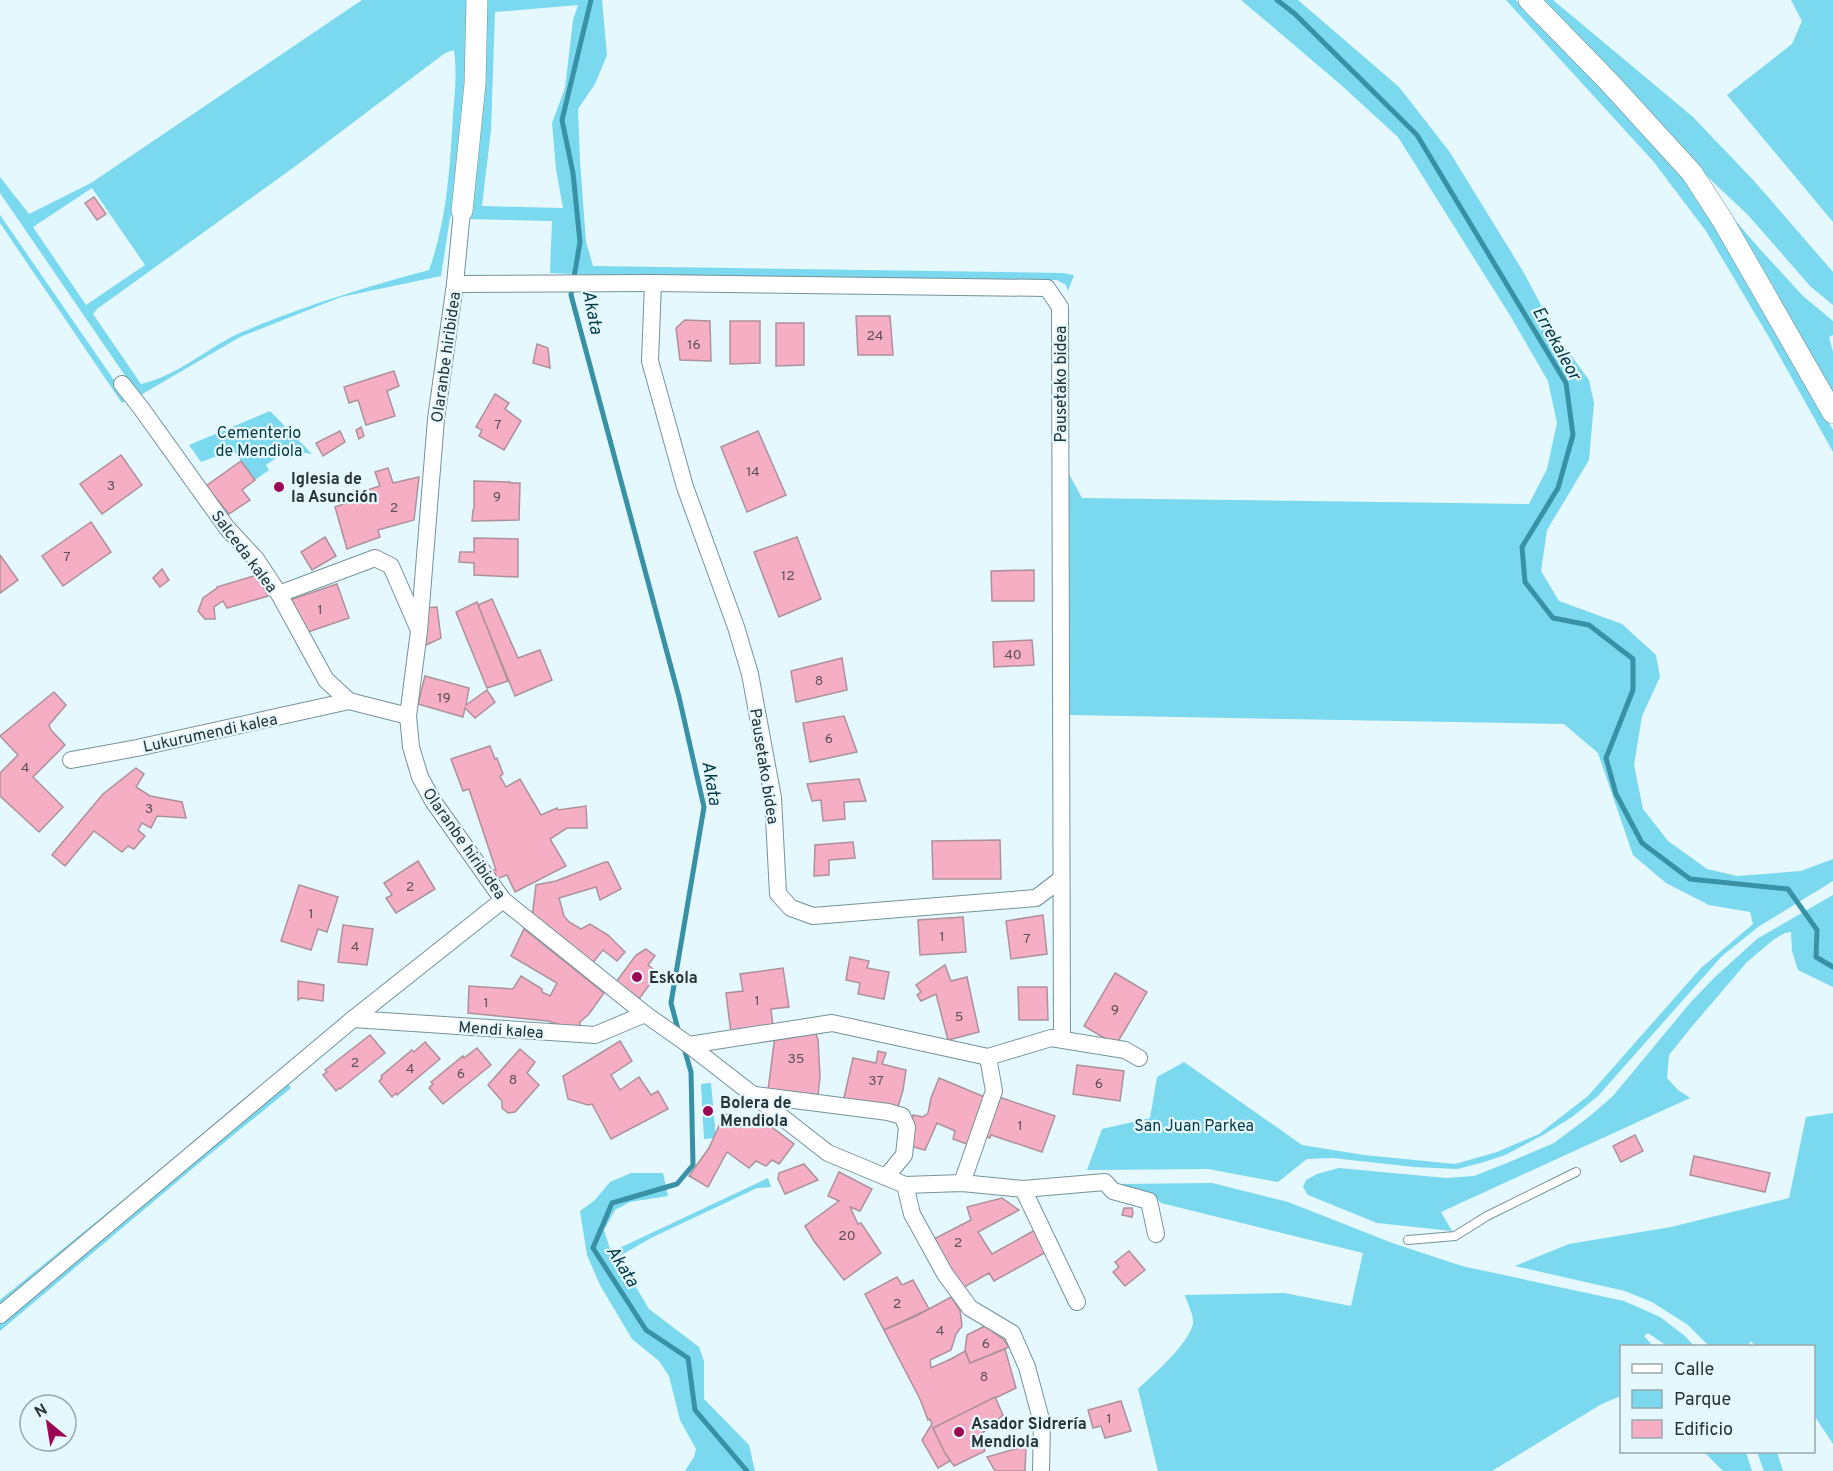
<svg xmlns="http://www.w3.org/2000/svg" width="1833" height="1471" font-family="Overpass,sans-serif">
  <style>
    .green { fill: #7ad8ef; fill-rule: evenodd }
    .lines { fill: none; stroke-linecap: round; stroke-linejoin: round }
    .stream { stroke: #3991a5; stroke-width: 5 }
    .building { fill: #f6aec5; stroke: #ad9199; stroke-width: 1.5 }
    .service-casing { stroke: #75929a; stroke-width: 10 }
    .minor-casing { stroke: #75929a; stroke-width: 18 }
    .tertiary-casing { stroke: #75929a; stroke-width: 22 }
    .service { stroke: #fff; stroke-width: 8 }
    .minor { stroke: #fff; stroke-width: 16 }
    .tertiary { stroke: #fff; stroke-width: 21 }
    .poi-dot { fill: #9c0754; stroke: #e5f8fd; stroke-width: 2 }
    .labels { text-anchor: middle; stroke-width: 4.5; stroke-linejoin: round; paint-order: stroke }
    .number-label { font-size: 14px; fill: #5b525a }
    .street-label { font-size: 16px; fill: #273336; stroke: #e5f8fd }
    .park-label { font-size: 16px; fill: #023a46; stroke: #e5f8fd }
    .poi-label { font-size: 16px; font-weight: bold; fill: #273336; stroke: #e5f8fd; text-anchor: start }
    .water-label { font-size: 18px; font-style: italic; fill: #023b46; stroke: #e5f8fd }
  </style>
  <rect width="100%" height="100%" fill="#e5f8fd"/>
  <g class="green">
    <path d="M 362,0 L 471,0 L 454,211 L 450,218 L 441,276 L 341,297 L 240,337 L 139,396 L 0,193 L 0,177 L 29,214 L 91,183 ZM 454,50 C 457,71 455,94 453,115 C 450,167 447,220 429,270 C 366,287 303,306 242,332 C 208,347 178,376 141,384 L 93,314 L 97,309 L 297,165 L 445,53 ZM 92,188 L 145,265 L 86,305 L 33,227 Z"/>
    <path d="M 487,0 L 602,0 L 607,55 L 595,84 L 578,109 L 580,161 L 586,242 L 593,266 L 1063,273 L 1074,275 L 1068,291 L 1066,285 L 1057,280 L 669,278 L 550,273 L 552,221 L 467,219 ZM 578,5 L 573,20 L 565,88 L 552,123 L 556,169 L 563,208 L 482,206 L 491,130 L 495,12 Z"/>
    <polygon points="1241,0 1298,0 1399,87 1449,151 1524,273 1559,339 1589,380 1594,403 1589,460 1547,530 1541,571 1559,601 1622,624 1656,655 1660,677 1642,716 1634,765 1643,809 1668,841 1707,869 1737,876 1801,871 1833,859 1833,881 1758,927 1722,956 1598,1096 1572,1117 1543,1135 1505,1155 1481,1163 1457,1169 1414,1167 1333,1158 1307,1159 1278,1182 1208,1169 1087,1170 1102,1129 1150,1118 1157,1077 1184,1062 1302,1145 1364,1155 1455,1164 1497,1152 1539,1134 1588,1096 1701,968 1753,924 1750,912 1709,905 1666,883 1633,855 1598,753 1564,724 1070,715 1069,474 1082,498 1529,504 1547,469 1557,423 1548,381 1511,317 1398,137 1340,84"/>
    <polygon points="1506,0 1516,0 1645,133 1691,189 1733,257 1833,430 1833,452 1770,339 1706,231 1653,161"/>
    <polygon points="1537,0 1553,0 1693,117 1755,182 1833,272 1833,305 1811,287 1748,215 1713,182"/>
    <polygon points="1791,0 1833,0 1833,222 1727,95 1792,44 1802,21"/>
    <polygon points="1722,205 1758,247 1803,296 1833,321 1833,335 1829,337 1833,352 1833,400"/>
    <polygon points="0,215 127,399 122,403 0,223"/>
    <polygon points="270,411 312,454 300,452 291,459 285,452 266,465 269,470 255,480 233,450 201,462 189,445"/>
    <polygon points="1833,895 1833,987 1798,970 1792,951 1791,932 1785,933 1773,940 1747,962 1694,1024 1669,1055 1667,1078 1678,1090 1690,1098 1441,1212 1452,1231 1377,1223 1308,1195 1303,1187 1306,1180 1317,1174 1339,1168 1446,1178 1474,1176 1507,1163 1554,1143 1590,1116 1613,1096 1690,1003 1715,977 1757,939"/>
    <polygon points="287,1082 291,1088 204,1159 0,1331 0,1322"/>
    <polygon points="711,1083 716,1138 704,1139 701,1084"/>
    <polygon points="1833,1113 1833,1444 1814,1415 1814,1346 1755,1346 1751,1341 1748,1346 1709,1346 1688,1325 1652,1302 1625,1291 1515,1266 1569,1244 1671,1227 1789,1198 1806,1117"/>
    <polygon points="176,1157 0,1307 0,1300"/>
    <polygon points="631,1173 663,1173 668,1196 630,1202 615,1210 604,1230 611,1252 768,1178 771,1187 757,1188 651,1238 618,1257 649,1309 699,1347 704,1361 704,1399 749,1445 755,1471 685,1471 694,1457 696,1449 680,1420 669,1376 659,1361 632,1339 600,1285 587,1255 580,1211 595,1200 610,1182"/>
    <path d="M 1212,1183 L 1288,1202 L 1395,1244 L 1462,1266 L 1624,1301 L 1660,1317 L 1685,1336 L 1694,1346 L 1667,1346 L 1648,1333 L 1644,1336 L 1653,1346 L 1622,1346 L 1621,1397 L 1618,1397 L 1600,1405 L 1492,1471 L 1158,1471 L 1138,1389 C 1153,1375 1190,1343 1193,1323 C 1194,1315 1187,1303 1185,1295 L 1284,1293 L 1351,1306 L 1363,1253 L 1161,1203 L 1157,1199 L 1114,1190 L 1120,1184 Z"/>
    <polygon points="1704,1452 1746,1452 1752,1471 1723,1471"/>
    <polygon points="1757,1452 1777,1452 1783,1471 1764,1471"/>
  </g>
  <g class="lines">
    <g class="stream">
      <polyline points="591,0 562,120 573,173 580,242 571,295 679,697 704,807 671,1003 679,1033"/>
      <polyline points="1277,0 1295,14 1417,135 1566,383 1573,435 1558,488 1522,547 1525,582 1553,618 1589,625 1633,659 1633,690 1606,758 1616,794 1642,843 1690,879 1788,889 1817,930 1816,957 1833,967"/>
      <polyline points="684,1048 691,1072 693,1165 677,1184 612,1203 593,1248 646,1330 688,1358 695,1410 747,1471"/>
    </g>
  </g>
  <g class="building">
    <polygon points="94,197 106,214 97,220 85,203"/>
    <polygon points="856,316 890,316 893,355 858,355"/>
    <polygon points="685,320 710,321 711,361 680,360 676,328"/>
    <polygon points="730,321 760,321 760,363 730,364"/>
    <polygon points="776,323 804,323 804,365 776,366"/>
    <polygon points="537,344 548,348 550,368 533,363"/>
    <polygon points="394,371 399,386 387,391 395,416 366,425 358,400 349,403 344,387"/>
    <polygon points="495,394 509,403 505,409 521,421 504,450 479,436 482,430 476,427"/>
    <polygon points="361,427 364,436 359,439 356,430"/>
    <polygon points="340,431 345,442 323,456 316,443"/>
    <polygon points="758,431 786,495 747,512 721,447"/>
    <polygon points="121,455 142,485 102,514 80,484"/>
    <polygon points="241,461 255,480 242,490 250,500 229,514 206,486"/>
    <polygon points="388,468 393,483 419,477 414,520 378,530 380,537 347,549 335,507 369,495 367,490 380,486 375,472"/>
    <polygon points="474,481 510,482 510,483 520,483 519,520 472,521 473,510 474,509"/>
    <polygon points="91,522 111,552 63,586 42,556"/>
    <polygon points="325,537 336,556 312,570 301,552"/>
    <polygon points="797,537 821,599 779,617 754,552"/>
    <polygon points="474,538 518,539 518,577 474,575 474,563 459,562 460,552 474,552"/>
    <polygon points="0,555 18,580 0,593"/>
    <polygon points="162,569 169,580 160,587 153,578"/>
    <polygon points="1034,570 1034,601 992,601 991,571"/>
    <polygon points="257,575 268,596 227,608 223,601 214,607 215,619 205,619 198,611 203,598 217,588 217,587"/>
    <polygon points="337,584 349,618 302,634 290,600"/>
    <polygon points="492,599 518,658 540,650 552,680 515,696 478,605"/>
    <polygon points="477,602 508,681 487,688 456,612"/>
    <polygon points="437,607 441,638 424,646 425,608"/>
    <polygon points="1032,640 1034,665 994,667 993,642"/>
    <polygon points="842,658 847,690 796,702 791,671"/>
    <polygon points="425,676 469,688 466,705 487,690 495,702 475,718 465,708 463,717 418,704"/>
    <polygon points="54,692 66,705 49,725 51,730 65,745 33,777 63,807 39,832 0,796 0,773 18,755 0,736"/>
    <polygon points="844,716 857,752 810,762 803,723"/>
    <polygon points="490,746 495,759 497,758 503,774 500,776 506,787 520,779 541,815 557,808 558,810 586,806 587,828 567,828 550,839 566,866 515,892 507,875 494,880 493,870 496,870 469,789 463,791 451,759"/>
    <polygon points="136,768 144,774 136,787 150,796 182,802 186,818 157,816 151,828 142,823 138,830 145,836 134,849 128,846 122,852 94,831 65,866 52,855 103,794"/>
    <polygon points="859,779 866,801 844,802 845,819 823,821 821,800 812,801 807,784"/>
    <polygon points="1000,840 1001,879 933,879 932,841"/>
    <polygon points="853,842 855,858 829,860 829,875 814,876 815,845"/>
    <polygon points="418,861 435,889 396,913 386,898 392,895 384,883"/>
    <polygon points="605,862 608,862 621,889 600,900 596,887 559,898 564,916 569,922 581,929 590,924 608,935 625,952 617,961 603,950 590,966 532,918 536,885 556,881"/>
    <polygon points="299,885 338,897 327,932 318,929 311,950 281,941"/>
    <polygon points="1043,915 1047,954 1011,959 1006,921"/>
    <polygon points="963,917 966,952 920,955 918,920"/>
    <polygon points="343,925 373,929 367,965 338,962"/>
    <polygon points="524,929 604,993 589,1014 580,1022 579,1031 548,1021 468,1013 469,986 513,989 521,976 542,989 542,992 550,996 557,983 511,956"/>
    <polygon points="646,949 655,956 648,965 658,973 639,999 616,982 636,955"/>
    <polygon points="850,957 869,961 867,968 889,972 884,999 858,994 860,983 846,980"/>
    <polygon points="945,965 951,981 967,977 979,1032 948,1040 936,994 921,1001 917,995 921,992 916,985"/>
    <polygon points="783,968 789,1007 771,1009 773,1027 731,1033 726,993 743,991 740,974"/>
    <polygon points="1115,973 1147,992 1116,1045 1084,1026"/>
    <polygon points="298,981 324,985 323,1001 301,998 298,1000"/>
    <polygon points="1018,987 1047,987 1048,1020 1019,1020"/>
    <polygon points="815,1031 818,1040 820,1076 818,1095 768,1090 775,1036"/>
    <polygon points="370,1035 385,1053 340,1089 339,1088 336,1091 323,1075 327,1072 325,1070"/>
    <polygon points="620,1041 632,1061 611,1075 620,1090 639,1077 651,1095 658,1091 668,1109 611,1139 592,1104 588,1105 568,1099 563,1076"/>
    <polygon points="425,1042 440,1059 397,1095 396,1093 392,1097 379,1081 382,1078 381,1076 412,1050 414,1052"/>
    <polygon points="477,1048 491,1065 443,1104 429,1088 433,1084 431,1082 463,1056 464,1058"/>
    <polygon points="520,1049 535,1062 527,1073 539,1085 515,1112 508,1113 502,1108 502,1101 488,1085"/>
    <polygon points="878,1051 886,1053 882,1064 906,1070 903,1090 898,1107 843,1102 853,1058 876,1063"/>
    <polygon points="1077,1065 1124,1071 1120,1101 1073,1094"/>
    <polygon points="939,1078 987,1098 967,1144 953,1139 955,1131 937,1123 925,1150 906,1145 913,1115 923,1117 928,1113 931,1098"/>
    <polygon points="999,1097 1055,1116 1042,1152 991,1135 990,1138 985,1136"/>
    <polygon points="727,1114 745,1126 756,1115 794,1144 779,1164 772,1160 766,1166 756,1161 749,1168 727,1152 708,1187 689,1176 709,1148 723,1117"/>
    <polygon points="1635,1135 1643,1151 1621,1162 1613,1146"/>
    <polygon points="1694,1156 1770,1173 1765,1192 1690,1175"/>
    <polygon points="804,1164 818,1180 785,1194 778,1179 779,1173"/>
    <polygon points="839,1172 872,1189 860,1211 850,1207 858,1224 861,1223 881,1253 844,1280 814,1241 805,1226 839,1201 828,1196"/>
    <polygon points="1002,1198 1019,1210 978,1232 992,1254 1035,1230 1048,1251 994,1281 989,1273 959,1290 931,1238 936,1238 971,1220 967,1207"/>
    <polygon points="1124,1208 1132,1208 1133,1213 1132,1217 1122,1215"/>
    <polygon points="1129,1251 1145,1270 1125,1286 1113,1272 1119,1267 1115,1262"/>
    <polygon points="897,1277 902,1285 913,1280 929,1309 884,1330 865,1294"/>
    <polygon points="951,1297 960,1310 962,1326 956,1334 951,1350 930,1360 931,1368 951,1359 965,1351 970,1363 1005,1349 1016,1388 933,1428 950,1461 938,1468 922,1440 932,1424 930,1419 928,1420 920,1399 884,1330 916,1316"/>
    <polygon points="985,1326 1004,1340 1009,1347 970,1363 965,1350 967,1335"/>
    <polygon points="995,1397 1003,1415 978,1437 985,1451 954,1466 945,1453 933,1428"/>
    <polygon points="1121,1401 1131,1431 1105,1438 1101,1426 1093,1428 1088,1410"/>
    <polygon points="1026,1446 1025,1471 995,1471 987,1457"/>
  </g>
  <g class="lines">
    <g class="service-casing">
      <polyline id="service" points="1408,1240 1455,1236 1487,1216 1576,1172"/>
    </g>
    <g class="minor-casing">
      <g id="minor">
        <polyline points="462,211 455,284 436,419 419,631 408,716 411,747 420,777 433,801 503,900 645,1014 689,1045 828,1153 905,1185 962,1183 1023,1189 1105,1182 1113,1191 1149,1201 1156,1234"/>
        <polyline points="653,283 650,361 685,487 736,627 750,674 773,798 778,894 791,908 813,916 1036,898 1061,879"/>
        <polyline points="455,284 653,283 1047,288 1060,307 1062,1039"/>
        <polyline points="122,384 141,408 227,528 256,559 279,594 326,680 349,701 408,716"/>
        <polyline points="279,594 375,558 391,566 418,628"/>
        <polyline points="71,760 137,748 349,701"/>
        <polyline points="353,1019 595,1035 645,1014"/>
        <polyline points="689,1045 832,1023 988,1057 1051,1038 1125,1050 1139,1058"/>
        <polyline points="755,1095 888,1112 902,1116 907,1127 904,1155 886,1177"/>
        <polyline points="962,1183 994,1091 988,1057"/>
        <polyline points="905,1185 912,1214 945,1274 970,1308 1012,1333 1027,1367 1042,1423 1041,1471"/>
        <polyline points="1023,1189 1077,1302"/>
        <polyline points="0,1315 353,1019 503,900"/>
      </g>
    </g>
    <g class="tertiary-casing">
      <g id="tertiary">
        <polyline points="1529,0 1609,82 1692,173 1723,221 1833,413"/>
        <polyline points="462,211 475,84 477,0"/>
      </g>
    </g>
    <use href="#service" class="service"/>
    <use href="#minor" class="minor"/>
    <use href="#tertiary" class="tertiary"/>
  </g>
  <g class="poi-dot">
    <circle cx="279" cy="487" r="6"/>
    <circle cx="637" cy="977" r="6"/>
    <circle cx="708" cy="1111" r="6"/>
    <circle cx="959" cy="1432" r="6"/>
  </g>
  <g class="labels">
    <g class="number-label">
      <text x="875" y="340">24</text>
      <text x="694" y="349">16</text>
      <text x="498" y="429">7</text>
      <text x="753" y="476">14</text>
      <text x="111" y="490">3</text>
      <text x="497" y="501">9</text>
      <text x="394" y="512">2</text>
      <text x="67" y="561">7</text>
      <text x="788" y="580">12</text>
      <text x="320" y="614">1</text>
      <text x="1013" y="659">40</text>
      <text x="819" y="685">8</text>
      <text x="444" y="702">19</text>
      <text x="829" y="743">6</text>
      <text x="25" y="772">4</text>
      <text x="149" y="813">3</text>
      <text x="410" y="891">2</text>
      <text x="311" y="918">1</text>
      <text x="942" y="941">1</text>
      <text x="1027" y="943">7</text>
      <text x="355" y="951">4</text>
      <text x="757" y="1005">1</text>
      <text x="486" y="1007">1</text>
      <text x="1115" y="1014">9</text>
      <text x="959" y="1021">5</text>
      <text x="796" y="1063">35</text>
      <text x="355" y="1067">2</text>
      <text x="410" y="1073">4</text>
      <text x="461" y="1078">6</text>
      <text x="513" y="1084">8</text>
      <text x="876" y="1085">37</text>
      <text x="1099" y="1088">6</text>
      <text x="1020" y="1130">1</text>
      <text x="847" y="1240">20</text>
      <text x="958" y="1247">2</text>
      <text x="897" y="1308">2</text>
      <text x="940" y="1335">4</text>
      <text x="986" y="1348">6</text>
      <text x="984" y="1381">8</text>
      <text x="1109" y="1423">1</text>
    </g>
    <g class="street-label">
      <text transform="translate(445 357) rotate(-82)" y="6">Olaranbe hiribidea</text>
      <text transform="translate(1060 384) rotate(-90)" y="6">Pausetako bidea</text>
      <text transform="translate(245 551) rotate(53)" y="6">Salceda kalea</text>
      <text transform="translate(210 732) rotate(-12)" y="6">Lukurumendi kalea</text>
      <text transform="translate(765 766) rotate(81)" y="6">Pausetako bidea</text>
      <text transform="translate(465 843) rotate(55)" y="6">Olaranbe hiribidea</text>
      <text transform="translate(501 1029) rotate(4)" y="6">Mendi kalea</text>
    </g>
    <g class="park-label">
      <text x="259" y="438">Cementerio<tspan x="259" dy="18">de Mendiola</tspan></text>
      <text x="1194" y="1131">San Juan Parkea</text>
    </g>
    <g class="poi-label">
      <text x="291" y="484">Iglesia de<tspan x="291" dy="18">la Asunción</tspan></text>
      <text x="649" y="983">Eskola</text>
      <text x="720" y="1108">Bolera de<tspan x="720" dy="18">Mendiola</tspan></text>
      <text x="971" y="1429">Asador Sidrería<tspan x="971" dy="18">Mendiola</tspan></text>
    </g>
    <g class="water-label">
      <text transform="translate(593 312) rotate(79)" y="6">Akata</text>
      <text transform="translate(1557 343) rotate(61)" y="6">Errekaleor</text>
      <text transform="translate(712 783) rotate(80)" y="6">Akata</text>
      <text transform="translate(623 1266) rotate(58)" y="6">Akata</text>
    </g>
  </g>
  <rect x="1620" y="1345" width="195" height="108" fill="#e5f8fd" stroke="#99a9ad" stroke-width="1.5"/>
  <rect x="1632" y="1364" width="30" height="9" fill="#ffffff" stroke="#99a9ad" stroke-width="1.5"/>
  <text x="1674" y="1375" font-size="18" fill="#273336">Calle</text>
  <rect x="1632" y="1390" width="30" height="18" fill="#7ad8ef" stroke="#99a9ad" stroke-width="1.5"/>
  <text x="1674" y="1405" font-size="18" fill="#273336">Parque</text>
  <rect x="1632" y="1420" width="30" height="18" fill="#f6aec5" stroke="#99a9ad" stroke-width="1.5"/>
  <text x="1674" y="1435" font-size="18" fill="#273336">Edificio</text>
  <g transform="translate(48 1423) rotate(330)"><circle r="28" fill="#e5f8fd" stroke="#99a9ad" stroke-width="1.5"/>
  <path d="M0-4.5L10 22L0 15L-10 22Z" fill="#9c0754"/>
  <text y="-9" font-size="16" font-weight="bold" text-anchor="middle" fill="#273336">N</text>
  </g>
</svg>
